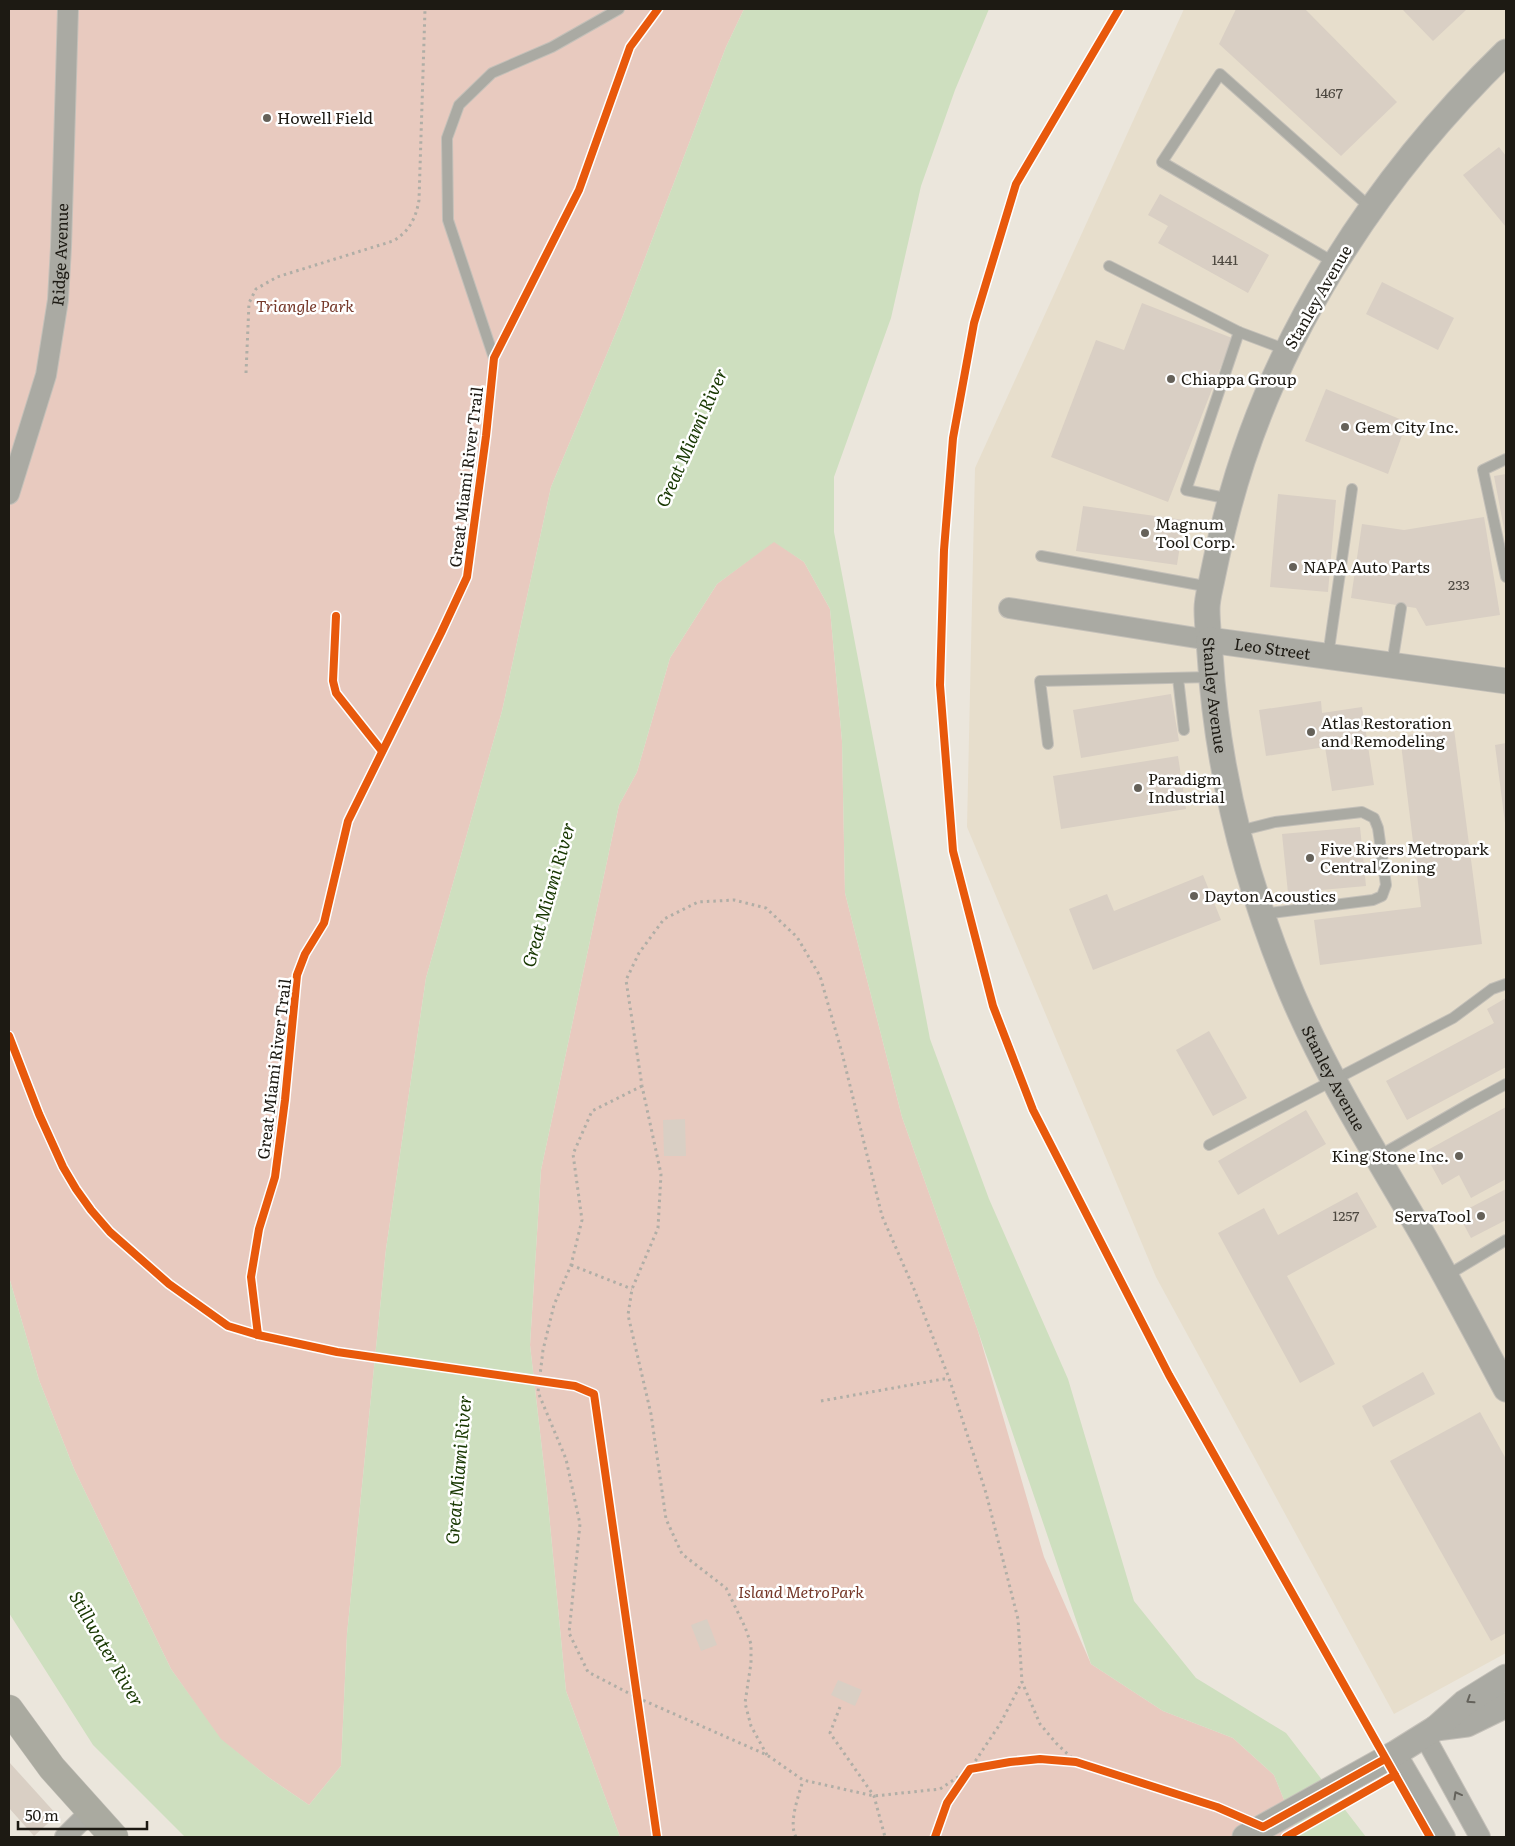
<svg xmlns="http://www.w3.org/2000/svg" width="1515" height="1846" font-family="Literata,serif">
  <style>
    .built { fill: #e7decc }
    .green { fill: #e8cabf }
    .water { fill: #cedfbf }
    .building { fill: #d9cfc4 }
    .lines { fill: none; stroke-linecap: round; stroke-linejoin: round }
    .service-casing { stroke: #c4c0b9; stroke-width: 12 }
    .minor-casing { stroke: #c4c0b9; stroke-width: 22 }
    .tertiary-casing { stroke: #c4c0b9; stroke-width: 27 }
    .secondary-casing { stroke: #c4c0b9; stroke-width: 29 }
    .path { stroke: #b0aea6; stroke-width: 3; stroke-dasharray: 2.5 4; stroke-linecap: butt }
    .service { stroke: #aaaaa3; stroke-width: 10 }
    .minor { stroke: #aaaaa3; stroke-width: 20 }
    .tertiary { stroke: #aaaaa3; stroke-width: 25 }
    .secondary { stroke: #aaaaa0; stroke-width: 28 }
    .cycleway-casing { stroke: #fff; stroke-width: 11 }
    .cycleway { stroke: #e8590c; stroke-width: 8 }
    .oneway { stroke: #64625b }
    .poi-dot { fill: #656159; stroke: #fff; stroke-width: 2 }
    .labels { text-anchor: middle; stroke-width: 5; stroke-linejoin: round; paint-order: stroke }
    .number-label { font-size: 14px; fill: #4d4840 }
    .poi-label { font-size: 16px; fill: #1d1a13; stroke: #fff; text-anchor: start }
    .street-label { font-size: 16px; fill: #1d1a13; stroke: #fff }
    .park-label { font-size: 16px; font-style: italic; fill: #753728; stroke: #fff }
    .water-label { font-size: 18px; font-style: italic; fill: #173700; stroke: #fff }
  </style>
  <rect width="100%" height="100%" fill="#ebe6dc"/>
  <polygon class="built" points="1184,9 1506,9 1506,1653 1394,1714 1156,1277 967,827 975,468"/>
  <g class="green">
    <polygon points="9,9 744,9 726,47 622,318 551,487 502,711 426,978 386,1249 347,1634 341,1766 309,1805 268,1777 220,1739 171,1669 74,1469 39,1380 9,1277 9,494 17,470 9,453"/>
    <polygon points="774,541 804,562 830,609 842,741 845,893 902,1117 978,1331 1044,1557 1091,1664 1163,1711 1233,1738 1274,1775 1299,1837 620,1837 566,1691 547,1493 530,1345 541,1170 619,805 637,772 670,658 717,584"/>
  </g>
  <polygon class="water" points="744,9 989,9 955,90 921,186 891,318 834,477 834,532 930,1039 989,1199 1068,1379 1134,1601 1196,1678 1286,1733 1366,1837 1299,1837 1274,1775 1233,1738 1163,1711 1091,1664 978,1331 902,1117 845,893 842,741 830,609 804,562 774,542 717,584 670,658 637,772 619,805 541,1170 530,1345 547,1493 566,1691 620,1837 185,1837 93,1745 9,1613 9,1277 39,1380 74,1469 171,1669 221,1739 268,1777 309,1805 341,1766 347,1634 386,1249 426,978 502,711 551,487 622,318 726,47"/>
  <g class="building">
    <polygon points="1236,9 1305,9 1397,102 1341,156 1219,44"/>
    <polygon points="1402,9 1467,9 1433,41"/>
    <polygon points="1499,147 1506,156 1506,227 1463,175"/>
    <polygon points="1160,194 1269,255 1248,293 1158,243 1168,226 1148,215"/>
    <polygon points="1382,282 1454,318 1438,350 1366,314"/>
    <polygon points="1142,303 1232,338 1168,502 1051,457 1096,340 1124,350"/>
    <polygon points="1326,389 1407,422 1388,474 1305,441"/>
    <polygon points="1506,474 1506,534 1505,534 1494,476"/>
    <polygon points="1278,494 1336,500 1328,592 1270,587"/>
    <polygon points="1083,506 1184,520 1177,565 1076,551"/>
    <polygon points="1484,517 1500,615 1426,626 1416,608 1351,598 1362,524 1404,530"/>
    <polygon points="1171,694 1179,741 1081,758 1073,710"/>
    <polygon points="1321,701 1322,713 1362,707 1374,785 1332,791 1325,747 1266,756 1259,710"/>
    <polygon points="1454,729 1482,944 1320,965 1314,920 1421,907 1400,736"/>
    <polygon points="1506,743 1506,823 1505,823 1495,745"/>
    <polygon points="1178,756 1186,809 1061,829 1053,776"/>
    <polygon points="1360,827 1366,886 1288,893 1282,834"/>
    <polygon points="1203,875 1221,920 1093,970 1069,909 1107,894 1114,911"/>
    <polygon points="1506,998 1506,1067 1407,1120 1386,1081 1494,1023 1487,1009"/>
    <polygon points="1209,1031 1247,1098 1213,1116 1176,1050"/>
    <polygon points="1506,1107 1506,1179 1471,1198 1459,1175 1442,1185 1424,1152"/>
    <polygon points="1306,1110 1326,1144 1238,1195 1218,1161"/>
    <polygon points="685,1119 686,1156 664,1156 663,1120"/>
    <polygon points="1506,1189 1506,1220 1471,1238 1458,1214"/>
    <polygon points="1357,1192 1377,1227 1287,1276 1335,1364 1300,1383 1218,1233 1264,1208 1278,1235"/>
    <polygon points="1423,1372 1435,1394 1373,1427 1362,1406"/>
    <polygon points="1480,1412 1506,1459 1506,1633 1491,1641 1390,1461"/>
    <polygon points="707,1619 717,1645 701,1651 691,1625"/>
    <polygon points="838,1680 862,1690 855,1706 831,1695"/>
    <polygon points="9,1762 57,1815 34,1836 9,1808"/>
  </g>
  <g class="lines">
    <g class="service-casing">
      <g id="service">
        <polyline points="1335,263 1162,162 1220,74 1372,209"/>
        <polyline points="1109,266 1239,332"/>
        <polyline points="494,358 448,220 447,138 459,105 492,73 552,47 619,9"/>
        <polyline points="1506,459 1483,470 1506,577"/>
        <polyline points="1230,499 1186,490 1239,332 1287,350"/>
        <polyline points="1041,556 1210,587"/>
        <polyline points="1328,656 1352,489"/>
        <polyline points="1392,664 1401,608"/>
        <polyline points="1178,678 1184,730"/>
        <polyline points="1048,744 1040,681 1211,677"/>
        <polyline points="1239,831 1275,822 1362,812 1374,818 1378,828 1386,885 1382,896 1373,900 1263,914"/>
        <polyline points="1209,1145 1453,1018 1492,989 1506,984"/>
        <polyline points="1377,1157 1471,1103 1506,1084"/>
        <polyline points="1446,1276 1506,1240"/>
      </g>
    </g>
    <g class="minor-casing">
      <g id="minor">
        <path id="s1" d="M 9,494 L 46,375 L 58,300 L 61,247 L 68,9"/>
        <polyline points="1009,608 1209,640"/>
        <polyline points="1424,1735 1480,1837"/>
        <polyline points="1396,1753 1445,1837"/>
        <polyline points="65,1837 90,1812"/>
      </g>
    </g>
    <g class="tertiary-casing">
      <g id="tertiary">
        <path id="s2" d="M 1506,52 C 1375,179 1269,342 1225,521 C 1220,540 1216,560 1212,579 C 1210,589 1207,599 1207,609 C 1207,624 1209,639 1210,654 C 1217,771 1247,886 1292,994 C 1328,1079 1378,1157 1424,1237 C 1452,1287 1479,1338 1506,1389"/>
        <path id="s3" d="M 1209,640 L 1506,681"/>
        <polyline points="1436,1728 1467,1724 1506,1705"/>
        <polyline points="1245,1837 1396,1753 1436,1728 1464,1703 1506,1677"/>
      </g>
    </g>
    <g class="secondary-casing">
      <polyline id="secondary" points="9,1709 52,1768 114,1837"/>
    </g>
    <g class="path">
      <path d="M 246,373 L 249,303 L 256,289 L 277,277 L 393,241 C 409,232 416,218 419,200 L 425,9"/>
      <polyline points="642,1086 592,1111 573,1154 582,1220 571,1265 554,1305 543,1350 538,1392 566,1459 580,1524 569,1633 588,1672 638,1698 767,1755 803,1780 874,1796 940,1789 970,1769 1000,1724 1022,1682"/>
      <polyline points="571,1265 632,1289"/>
      <polyline points="821,1401 949,1378"/>
      <polyline points="840,1707 830,1733 874,1796 885,1837"/>
      <polyline points="767,1755 751,1726 745,1703 751,1663 751,1644 745,1627 726,1588 682,1554 666,1519 651,1414 628,1315 632,1289 658,1228 661,1174 642,1086 626,980 639,953 664,919 698,902 734,900 766,908 797,937 820,976 842,1053 882,1216 914,1289 949,1378 986,1493 1018,1619 1022,1682 1040,1724 1056,1743 1076,1762"/>
      <path d="M 796,1837 C 788,1823 799,1795 803,1780"/>
    </g>
    <use href="#service" class="service"/>
    <use href="#minor" class="minor"/>
    <use href="#tertiary" class="tertiary"/>
    <use href="#secondary" class="secondary"/>
    <g class="cycleway-casing">
      <g id="cycleway">
        <polyline points="1119,9 1016,184 974,323 953,438 944,550 940,685 953,851 993,1006 1033,1110 1169,1375 1430,1837"/>
        <polyline points="336,616 333,681 336,693 382,751"/>
        <polyline points="9,1036 39,1114 63,1167 76,1189 91,1210 110,1232 169,1284 228,1326 258,1335 337,1352 575,1386 594,1394 657,1837"/>
        <polyline points="258,1335 251,1277 259,1229 275,1177 285,1100 297,975 305,954 324,923 348,821 441,633 467,577 486,436 494,358 579,190 630,47 658,9"/>
        <polyline points="935,1837 947,1803 970,1769 1010,1762 1040,1759 1076,1762 1217,1807 1263,1827 1385,1759"/>
        <polyline points="1286,1837 1395,1775"/>
      </g>
    </g>
    <use href="#cycleway" class="cycleway"/>
  </g>
  <defs><path id="oneway-chevron" d="M-2-3.5L2.5 0L-2 3.5" fill="none" stroke-width="1.6" stroke-linecap="round" stroke-linejoin="round" transform="scale(1.25)"/></defs>
  <g class="oneway">
    <use href="#oneway-chevron" transform="translate(1470 1700) rotate(147)"/>
    <use href="#oneway-chevron" transform="translate(1457 1795) rotate(-119)"/>
  </g>
  <g class="poi-dot">
    <circle cx="267" cy="118" r="5"/>
    <circle cx="1171" cy="379" r="5"/>
    <circle cx="1345" cy="427" r="5"/>
    <circle cx="1145" cy="533" r="5"/>
    <circle cx="1293" cy="567" r="5"/>
    <circle cx="1311" cy="732" r="5"/>
    <circle cx="1138" cy="788" r="5"/>
    <circle cx="1310" cy="858" r="5"/>
    <circle cx="1194" cy="896" r="5"/>
    <circle cx="1459" cy="1156" r="5"/>
    <circle cx="1481" cy="1216" r="5"/>
  </g>
  <g class="labels">
    <g class="number-label">
      <text x="1329" y="98">1467</text>
      <text x="1225" y="265">1441</text>
      <text x="1459" y="590">233</text>
      <text x="1346" y="1221">1257</text>
    </g>
    <g class="poi-label">
      <text x="277" y="124">Howell Field</text>
      <text x="1181" y="385">Chiappa Group</text>
      <text x="1355" y="433">Gem City Inc.</text>
      <text x="1155" y="530">Magnum<tspan x="1155" dy="18">Tool Corp.</tspan></text>
      <text x="1303" y="573">NAPA Auto Parts</text>
      <text x="1321" y="729">Atlas Restoration<tspan x="1321" dy="18">and Remodeling</tspan></text>
      <text x="1148" y="785">Paradigm<tspan x="1148" dy="18">Industrial</tspan></text>
      <text x="1320" y="855">Five Rivers Metropark<tspan x="1320" dy="18">Central Zoning</tspan></text>
      <text x="1204" y="902">Dayton Acoustics</text>
      <text x="1449" y="1162" text-anchor="end">King Stone Inc.</text>
      <text x="1471" y="1222" text-anchor="end">ServaTool</text>
    </g>
    <g class="street-label">
      <text dy="6" stroke="none"><textPath href="#s1" startOffset="246">Ridge Avenue</textPath></text>
      <text transform="translate(1318 297) rotate(-60)" y="6">Stanley Avenue</text>
      <text transform="translate(466 477) rotate(-83)" y="6">Great Miami River Trail</text>
      <text dy="6" stroke="none"><textPath href="#s3" startOffset="64">Leo Street</textPath></text>
      <text dy="6" stroke="none"><textPath href="#s2" startOffset="730">Stanley Avenue</textPath></text>
      <text transform="translate(274 1069) rotate(-83)" y="6">Great Miami River Trail</text>
      <text dy="6" stroke="none"><textPath href="#s2" startOffset="1134">Stanley Avenue</textPath></text>
    </g>
    <g class="park-label">
      <text x="305" y="312">Triangle Park</text>
      <text x="801" y="1598">Island MetroPark</text>
    </g>
    <g class="water-label">
      <text transform="translate(692 438) rotate(-66)" y="6">Great Miami River</text>
      <text transform="translate(549 895) rotate(-74)" y="6">Great Miami River</text>
      <text transform="translate(459 1470) rotate(-85)" y="6">Great Miami River</text>
      <text transform="translate(106 1649) rotate(60)" y="6">Stillwater River</text>
    </g>
  </g>
  <rect width="1515" height="1846" fill="none" stroke="#1d1a13" stroke-width="20"/>
  <path d="M18 1821v8h129v-8" fill="none" stroke="#1d1a13" stroke-width="2.5"/>
  <text x="25" y="1821" font-size="15" fill="#1d1a13" stroke="#ffffff" stroke-width="4" paint-order="stroke">50 m</text>
</svg>
